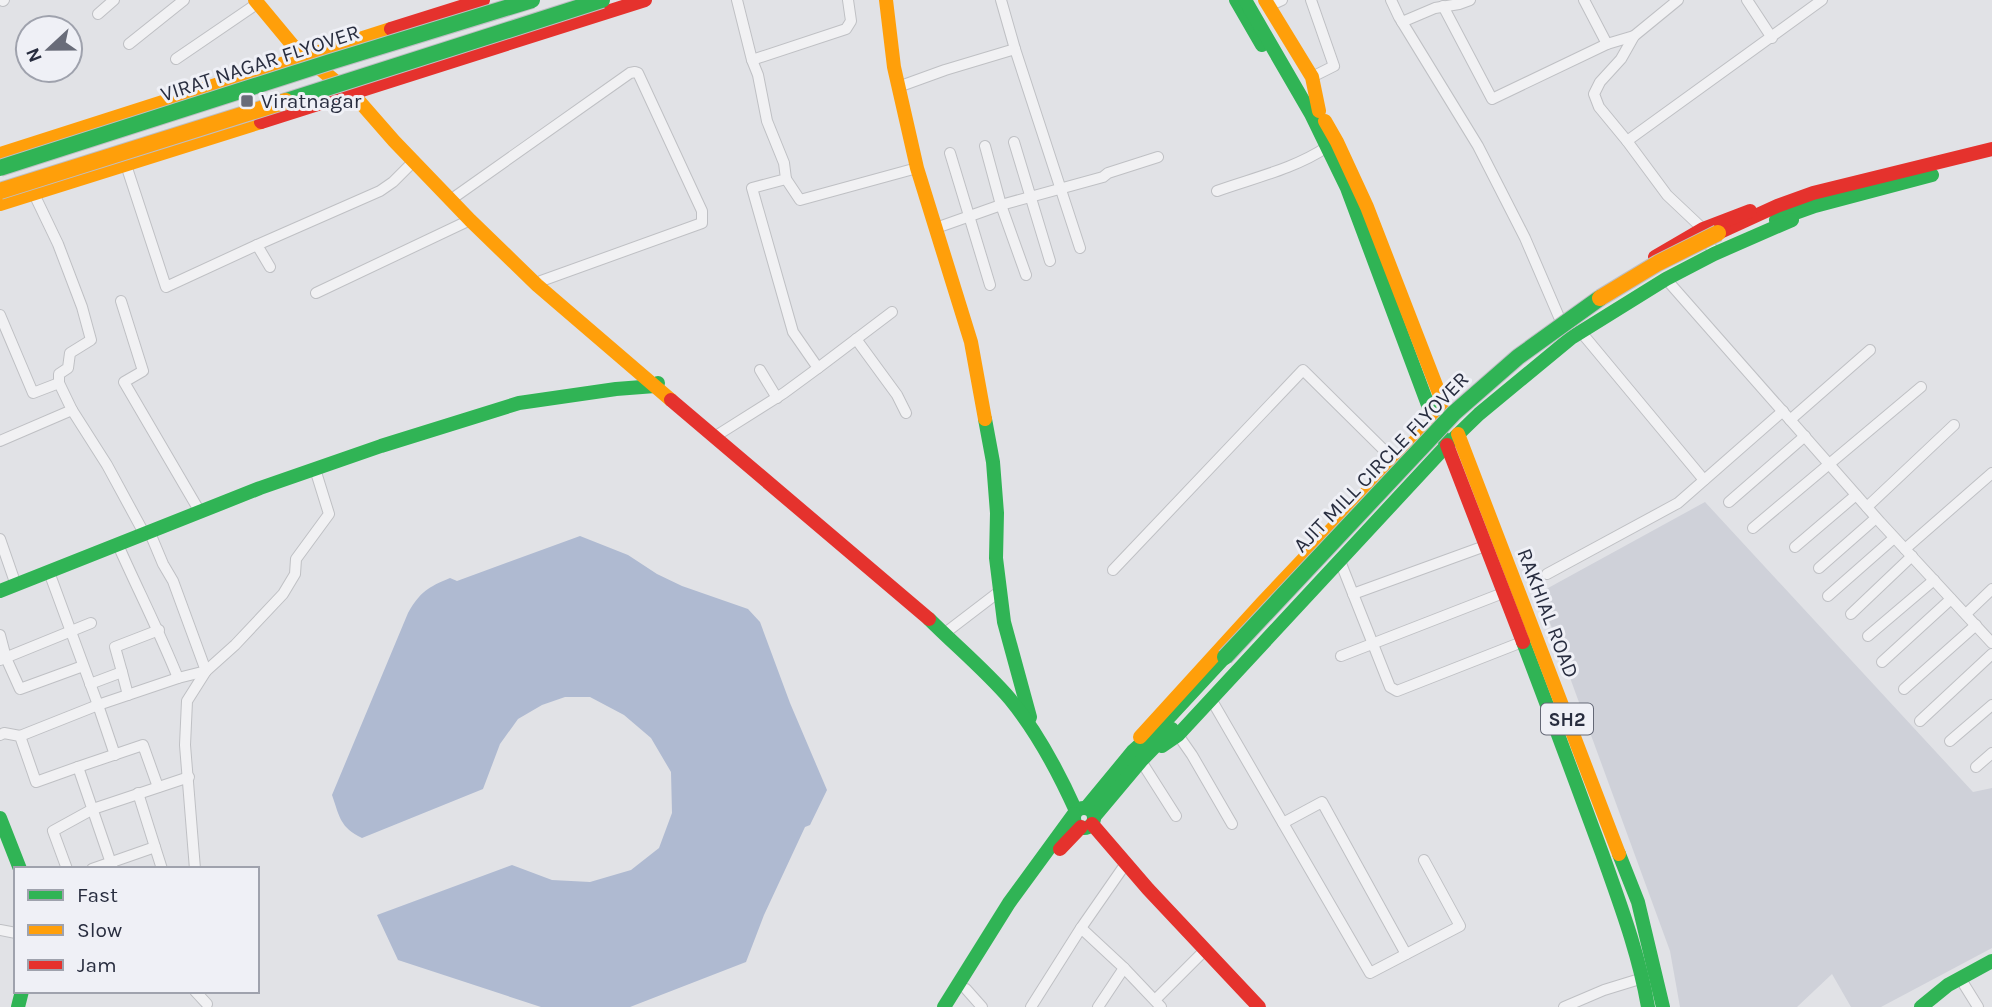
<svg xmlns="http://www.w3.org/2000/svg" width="1992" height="1007" font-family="Karla,sans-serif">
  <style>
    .built { fill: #cfd1d9 }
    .water { fill: #afbad1 }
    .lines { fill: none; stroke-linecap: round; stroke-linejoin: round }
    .street-casing { stroke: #bfc0c4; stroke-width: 12 }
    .street { stroke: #f1f1f3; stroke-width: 10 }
    .fast { stroke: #30b455; stroke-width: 14 }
    .slow { stroke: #ff9f0a; stroke-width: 14 }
    .jam { stroke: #e5322d; stroke-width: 14 }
    .fast-bridge-casing { stroke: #bebfc4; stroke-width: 18; stroke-linecap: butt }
    .slow-bridge-casing { stroke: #bebfc4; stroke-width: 18; stroke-linecap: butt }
    .fast-bridge { stroke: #30b455; stroke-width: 16 }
    .slow-bridge { stroke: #ff9f0a; stroke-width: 16 }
    .poi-dot { fill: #696c79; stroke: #eff0f6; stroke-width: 2.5 }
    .labels { text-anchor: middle; stroke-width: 6; stroke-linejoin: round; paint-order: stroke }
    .shield { fill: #eff0f6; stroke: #646876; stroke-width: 2 }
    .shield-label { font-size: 19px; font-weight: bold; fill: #282d3f }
    .street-label { font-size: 21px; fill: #282d3f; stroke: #eff0f6 }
    .poi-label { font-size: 21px; fill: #282d3f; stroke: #eff0f6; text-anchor: start }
  </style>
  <rect width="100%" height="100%" fill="#e1e2e6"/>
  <polygon class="built" points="1705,502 1973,792 1992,788 1992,948 1881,1007 1851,1007 1832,974 1797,1007 1680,1007 1670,951 1539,593"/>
  <path class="water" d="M 580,536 L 628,555 L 657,574 L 682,586 L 748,609 L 760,622 L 790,703 L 827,790 L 810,825 L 805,827 L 764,915 L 746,962 L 630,1007 L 541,1007 L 398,960 L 377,915 L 512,865 L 552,880 L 590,882 L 631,870 L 659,848 L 672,813 L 671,772 L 651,738 L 624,715 L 590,697 L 565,697 L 542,705 L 518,719 L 500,744 L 483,789 L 362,838 C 340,827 340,818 332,795 L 408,613 C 420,592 428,587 450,578 L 457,581 Z"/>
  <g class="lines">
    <g class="street-casing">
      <g id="street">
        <polyline points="1001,0 1015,49 1080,248"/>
        <polyline points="1311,0 1334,66 1312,77"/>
        <polyline points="1391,0 1399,17 1478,146 1525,238 1559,317"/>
        <polyline points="1584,0 1607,44"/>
        <polyline points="1747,0 1772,38"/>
        <polyline points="3,1 4,0"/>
        <polyline points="1269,6 1282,0"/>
        <polyline points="1443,6 1492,99 1607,44 1634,36"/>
        <polyline points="98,14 114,0"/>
        <polyline points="1402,22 1435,8 1459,4 1470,0"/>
        <polyline points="129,44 184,0"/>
        <polyline points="176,59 258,3"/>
        <polyline points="752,60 846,29 851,21 848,0"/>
        <polyline points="898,87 945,70 1015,49"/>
        <polyline points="1627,141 1599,107 1594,94 1600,82 1621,59 1634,36 1678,0"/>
        <polyline points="1014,142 1050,261"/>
        <polyline points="985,146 1001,205 1026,275"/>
        <polyline points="950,153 990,285"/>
        <polyline points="126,165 166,287 257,245"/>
        <polyline points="786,179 800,200 917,168"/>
        <path d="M 1217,191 C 1253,178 1294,169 1327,147"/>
        <polyline points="34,194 58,244 82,307 91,340 70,353 68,368 59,374 59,383"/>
        <polyline points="456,196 630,73 635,72 638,73 702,211 702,223 541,281"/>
        <polyline points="936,228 1001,205 1103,177 1108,173 1158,157"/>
        <polyline points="1714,254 1703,229 1667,195 1627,141 1822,0"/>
        <polyline points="270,267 257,245 380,191 393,182 414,161"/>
        <polyline points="1666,279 1880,522 1992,643"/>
        <polyline points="316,293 470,220"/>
        <polyline points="121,301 143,371 124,382 200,512"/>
        <polyline points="0,315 33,393 59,383 72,410"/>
        <polyline points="1581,332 1704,480"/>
        <polyline points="856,339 897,395 906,413"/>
        <polyline points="818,368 892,312"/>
        <polyline points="760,370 777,398"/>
        <polyline points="1790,420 1870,350"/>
        <polyline points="719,434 784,393 818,368 793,332 752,188 786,179 784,163 767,121 758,75 752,60 737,0"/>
        <polyline points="0,441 72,410 107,465 145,535"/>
        <polyline points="1729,502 1805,436"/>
        <polyline points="1867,507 1954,425"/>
        <polyline points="1753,528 1921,387"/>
        <polyline points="150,533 163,564 173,581 206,671 187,701 185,745 195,869"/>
        <polyline points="0,539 16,585"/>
        <path d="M 118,545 C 138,590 160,633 178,678"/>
        <polyline points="1795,547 1856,495"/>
        <polyline points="1905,549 1992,473"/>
        <polyline points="1340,561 1390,687 1397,691 1522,642"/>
        <polyline points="1819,568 1876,518"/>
        <polyline points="1113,570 1303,370 1395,461"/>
        <polyline points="49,572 98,705 178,678 206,671 235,645 283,594 295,574 296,559 329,514 315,469"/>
        <polyline points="1547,574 1678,503 1783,411"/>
        <polyline points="1353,594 1485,546"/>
        <polyline points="1828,596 1894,538"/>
        <polyline points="1851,614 1912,556"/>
        <polyline points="1966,614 1992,589"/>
        <polyline points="949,630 1000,591"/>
        <polyline points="0,635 6,658 20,689 83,666"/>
        <polyline points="1868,636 1934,580"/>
        <polyline points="1341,656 1503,593"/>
        <polyline points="0,660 91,623"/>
        <polyline points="1882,662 1951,599"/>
        <polyline points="122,672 128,695"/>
        <polyline points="90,684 122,672 115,647 159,630"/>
        <polyline points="1904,689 1976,625"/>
        <polyline points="1211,699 1370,973 1460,926 1424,860"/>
        <polyline points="1920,721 1992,654"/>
        <polyline points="0,735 4,733 20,736 36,782 78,767 113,869"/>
        <polyline points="1178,735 1192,755 1232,824"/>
        <polyline points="20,736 98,705 115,755"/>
        <polyline points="1950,741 1992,705"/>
        <polyline points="1141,761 1176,816"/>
        <polyline points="78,767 143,745 158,787"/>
        <polyline points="1976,767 1992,753"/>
        <polyline points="138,793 155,847"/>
        <polyline points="1283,823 1322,802 1406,954"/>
        <polyline points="67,869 53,831 93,809 189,777"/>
        <polyline points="92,869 155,847 162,869"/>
        <polyline points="1081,928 1122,869"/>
        <polyline points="0,930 16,933"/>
        <polyline points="1960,978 1978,1007"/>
        <polyline points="966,989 982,1007"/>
        <polyline points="195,991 207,1004"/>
        <polyline points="1155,1000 1201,954"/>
        <polyline points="1031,1007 1081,928 1124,968 1161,1007"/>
        <polyline points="1098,1007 1124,968"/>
        <polyline points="1564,1007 1604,990 1643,978"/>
      </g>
    </g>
    <use href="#street" class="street"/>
    <g class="fast">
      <polyline points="1236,0 1262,45"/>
      <polyline points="1245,0 1311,114 1347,188 1434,421"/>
      <polyline points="1776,220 1815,206 1932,175"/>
      <polyline points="985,419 993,462 997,513 996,558 1004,622 1030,717 1029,719"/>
      <polyline points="1436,419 1434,421 1447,445 1479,414 1571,338 1666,279 1714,254 1792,220"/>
      <polyline points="0,591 260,488 381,446 519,403 616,389 655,386 658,383"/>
      <path d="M 929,619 C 956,646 986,671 1010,699 C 1038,733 1058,771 1076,811"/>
      <path d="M 1523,642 C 1550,712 1576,783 1602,853 C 1620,904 1639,954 1648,1007"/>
      <polyline points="1162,746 1178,735 1447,445"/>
      <circle cx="1084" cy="818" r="10"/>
      <polyline points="1086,808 1133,751 1161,726 1225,657"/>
      <polyline points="1094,817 1141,761 1172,729"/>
      <polyline points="0,818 20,869"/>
      <polyline points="1619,854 1638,902 1663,1007"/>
      <polyline points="18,1007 22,991"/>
      <polyline points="944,1007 1009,903 1074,814"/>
      <polyline points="1921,1007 1948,985 1992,961"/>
    </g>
    <g class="slow">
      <polyline points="255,0 294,47 359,101 394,141 470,220 537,285 671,400"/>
      <polyline points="886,0 894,67 917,168 971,342 985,419"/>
      <polyline points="1265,0 1312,77 1319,111"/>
      <polyline points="1325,121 1337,142 1367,207 1446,411"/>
      <polyline points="0,154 391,29"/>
      <polyline points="0,204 261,122"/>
      <polyline points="1458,434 1619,854"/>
      <polyline points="1140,737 1262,603 1434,421"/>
    </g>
    <g class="jam">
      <polyline points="391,29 483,0"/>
      <polyline points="261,122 645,0"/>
      <polyline points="1718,233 1777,206 1813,193 1992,149"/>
      <polyline points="1655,257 1703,229 1750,211"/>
      <polyline points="671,400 929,619"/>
      <polyline points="1447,445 1523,642"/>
      <polyline points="1092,824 1148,889 1259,1007"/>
      <polyline points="1060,849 1081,827"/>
    </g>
    <g class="fast-bridge-casing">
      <g id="fast-bridge">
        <polyline points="286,101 602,0"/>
        <polyline points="0,168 330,62 532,0"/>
        <polyline points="1225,657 1454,413 1518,357 1600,298"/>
      </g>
    </g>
    <g class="slow-bridge-casing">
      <g id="slow-bridge">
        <polyline points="0,191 286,101"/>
        <polyline points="1600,298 1658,263 1718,233"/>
      </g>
    </g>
    <use href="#fast-bridge" class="fast-bridge"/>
    <use href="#slow-bridge" class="slow-bridge"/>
  </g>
  <rect class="poi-dot" x="240" y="94" width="14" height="14" rx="3.5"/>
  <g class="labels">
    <rect class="shield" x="1541" y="703.5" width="52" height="31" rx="5"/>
    <g class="shield-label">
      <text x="1567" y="726">SH2</text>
    </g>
    <g class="street-label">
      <text transform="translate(260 63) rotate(-18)" y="7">VIRAT NAGAR FLYOVER</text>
      <text transform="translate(1381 462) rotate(-46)" y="7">AJIT MILL CIRCLE FLYOVER</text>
      <text transform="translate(1548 613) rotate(69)" y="7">RAKHIAL ROAD</text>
    </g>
    <g class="poi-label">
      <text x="261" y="108">Viratnagar</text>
    </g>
  </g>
  <rect x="14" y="867" width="245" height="126" fill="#eff0f6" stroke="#9fa2ad" stroke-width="2"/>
  <rect x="28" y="890" width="35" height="10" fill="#30b455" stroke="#9fa2ad" stroke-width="2"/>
  <text x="77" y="902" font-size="21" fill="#282d3f">Fast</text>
  <rect x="28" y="925" width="35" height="10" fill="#ff9f0a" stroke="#9fa2ad" stroke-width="2"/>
  <text x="77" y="937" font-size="21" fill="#282d3f">Slow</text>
  <rect x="28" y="960" width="35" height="10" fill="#e5322d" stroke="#9fa2ad" stroke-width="2"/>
  <text x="77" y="972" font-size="21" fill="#282d3f">Jam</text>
  <g transform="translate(49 49) rotate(248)"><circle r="33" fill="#eff0f6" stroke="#9fa2ad" stroke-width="2"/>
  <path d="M0-5L12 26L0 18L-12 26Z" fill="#696c79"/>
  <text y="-10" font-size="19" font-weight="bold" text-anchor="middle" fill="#282d3f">N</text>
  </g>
</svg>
